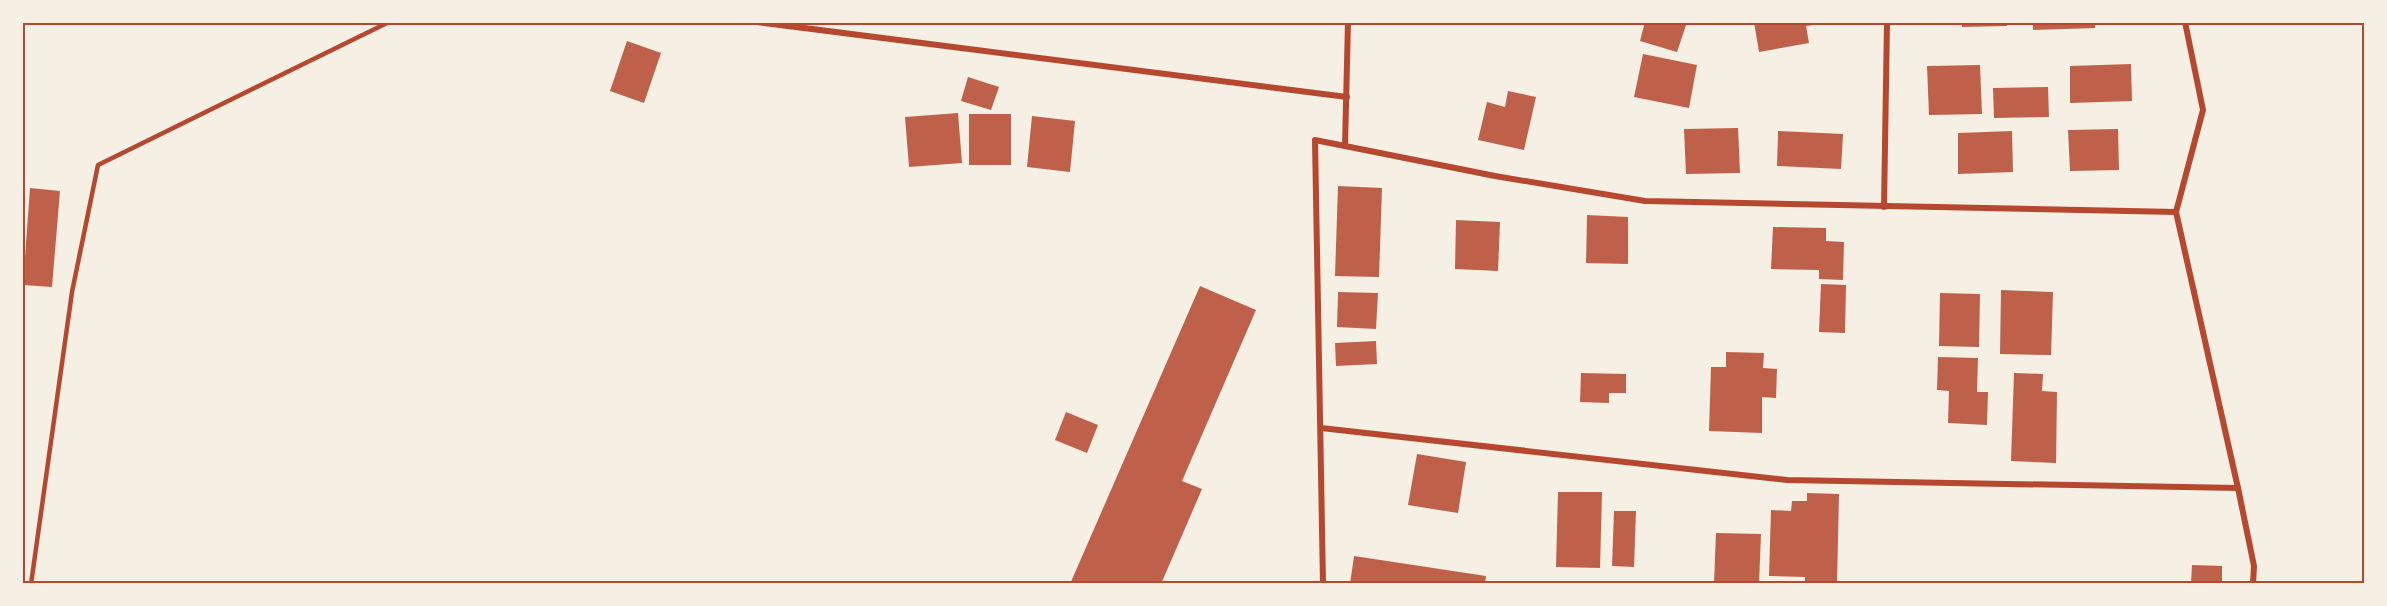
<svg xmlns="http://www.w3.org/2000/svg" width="2387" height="606" font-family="'Libre Baskerville',serif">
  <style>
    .building { fill: #bf614a }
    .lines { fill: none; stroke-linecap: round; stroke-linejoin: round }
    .service { stroke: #b5482f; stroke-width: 4.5 }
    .minor { stroke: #b5482f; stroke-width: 6 }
    .neatline { fill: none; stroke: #b5482f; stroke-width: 2 }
  </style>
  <rect width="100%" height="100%" fill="#f6efe4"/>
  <g class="building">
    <polygon points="1645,22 1687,22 1677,52 1640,41"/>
    <polygon points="1754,22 1819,22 1819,24 1806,26 1809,43 1759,52"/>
    <polygon points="1962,22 2006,22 2007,26 1962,27"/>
    <polygon points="2033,22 2095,22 2095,28 2033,30"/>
    <polygon points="627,41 661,53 644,103 610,91"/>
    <polygon points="1643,54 1697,65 1689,108 1634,97"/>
    <polygon points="2131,64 2132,101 2070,103 2070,66"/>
    <polygon points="1980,65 1982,114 1929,115 1927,66"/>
    <polygon points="968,77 999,87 991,110 961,101"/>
    <polygon points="2048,87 2049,117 1994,118 1993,88"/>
    <polygon points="1508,91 1536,97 1524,150 1478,140 1487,102 1505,107"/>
    <polygon points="958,113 962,163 909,167 905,117"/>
    <rect x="969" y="114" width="42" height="51"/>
    <polygon points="1032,116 1075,121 1070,172 1027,167"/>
    <polygon points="1738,128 1740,173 1686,174 1684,129"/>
    <polygon points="2118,129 2119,170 2070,171 2068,130"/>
    <polygon points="1778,131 1843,134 1841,169 1777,166"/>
    <polygon points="2012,131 2013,172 1958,174 1958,133"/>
    <polygon points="1338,186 1382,188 1379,277 1335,276"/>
    <polygon points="30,188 60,191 52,287 23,285"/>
    <polygon points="1587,215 1628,217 1628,264 1586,263"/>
    <polygon points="1456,220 1500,222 1498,271 1455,269"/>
    <polygon points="1773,227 1826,228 1826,241 1844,242 1843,280 1819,279 1819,270 1771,269"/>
    <polygon points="1821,284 1846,285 1845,333 1819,332"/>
    <polygon points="1200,286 1256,310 1182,481 1202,489 1161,584 1070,584"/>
    <polygon points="2001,290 2053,292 2051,355 2000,354"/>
    <polygon points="1338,292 1378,293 1376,329 1337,327"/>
    <polygon points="1940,293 1980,294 1979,347 1939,346"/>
    <polygon points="1376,341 1377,364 1336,366 1335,343"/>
    <polygon points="1726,352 1764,353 1763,368 1777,369 1776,398 1762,397 1762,433 1709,431 1711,367 1726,367"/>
    <polygon points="1938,357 1978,358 1977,392 1988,392 1987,425 1948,423 1949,391 1937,390"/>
    <polygon points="1581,373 1626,374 1626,393 1609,393 1609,403 1580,402"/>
    <polygon points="2014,373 2043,374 2042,391 2057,392 2056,463 2011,461"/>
    <polygon points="1066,412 1098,425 1087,453 1055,440"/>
    <polygon points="1417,454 1466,462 1458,513 1408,505"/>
    <polygon points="1558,492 1602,492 1600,568 1556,567"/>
    <polygon points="1807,493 1839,494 1837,584 1805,584 1805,577 1769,576 1771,510 1791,511 1792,501 1807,501"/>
    <polygon points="1614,511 1636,511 1634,567 1612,566"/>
    <polygon points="1716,533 1761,534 1759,584 1714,584"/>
    <polygon points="1354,556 1486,576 1485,584 1350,584"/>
    <polygon points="2192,565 2222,566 2222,584 2191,584"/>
  </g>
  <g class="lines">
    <polyline class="service" points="31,584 72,292 98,165 389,22"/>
    <g class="minor">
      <polyline points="757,22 1347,97"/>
      <polyline points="2185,22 2203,110 2176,212 2238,488 2254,566 2253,584"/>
      <polyline points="1345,146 1348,22"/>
      <polyline points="1884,207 1887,22"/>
      <polyline points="1321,428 1787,480 2238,488"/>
      <polyline points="1323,584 1315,140 1495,176 1645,201 2176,212"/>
    </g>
  </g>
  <rect width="2387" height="606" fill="none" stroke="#f6efe4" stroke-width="48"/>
  <rect x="24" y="24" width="2339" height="558" class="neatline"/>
</svg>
